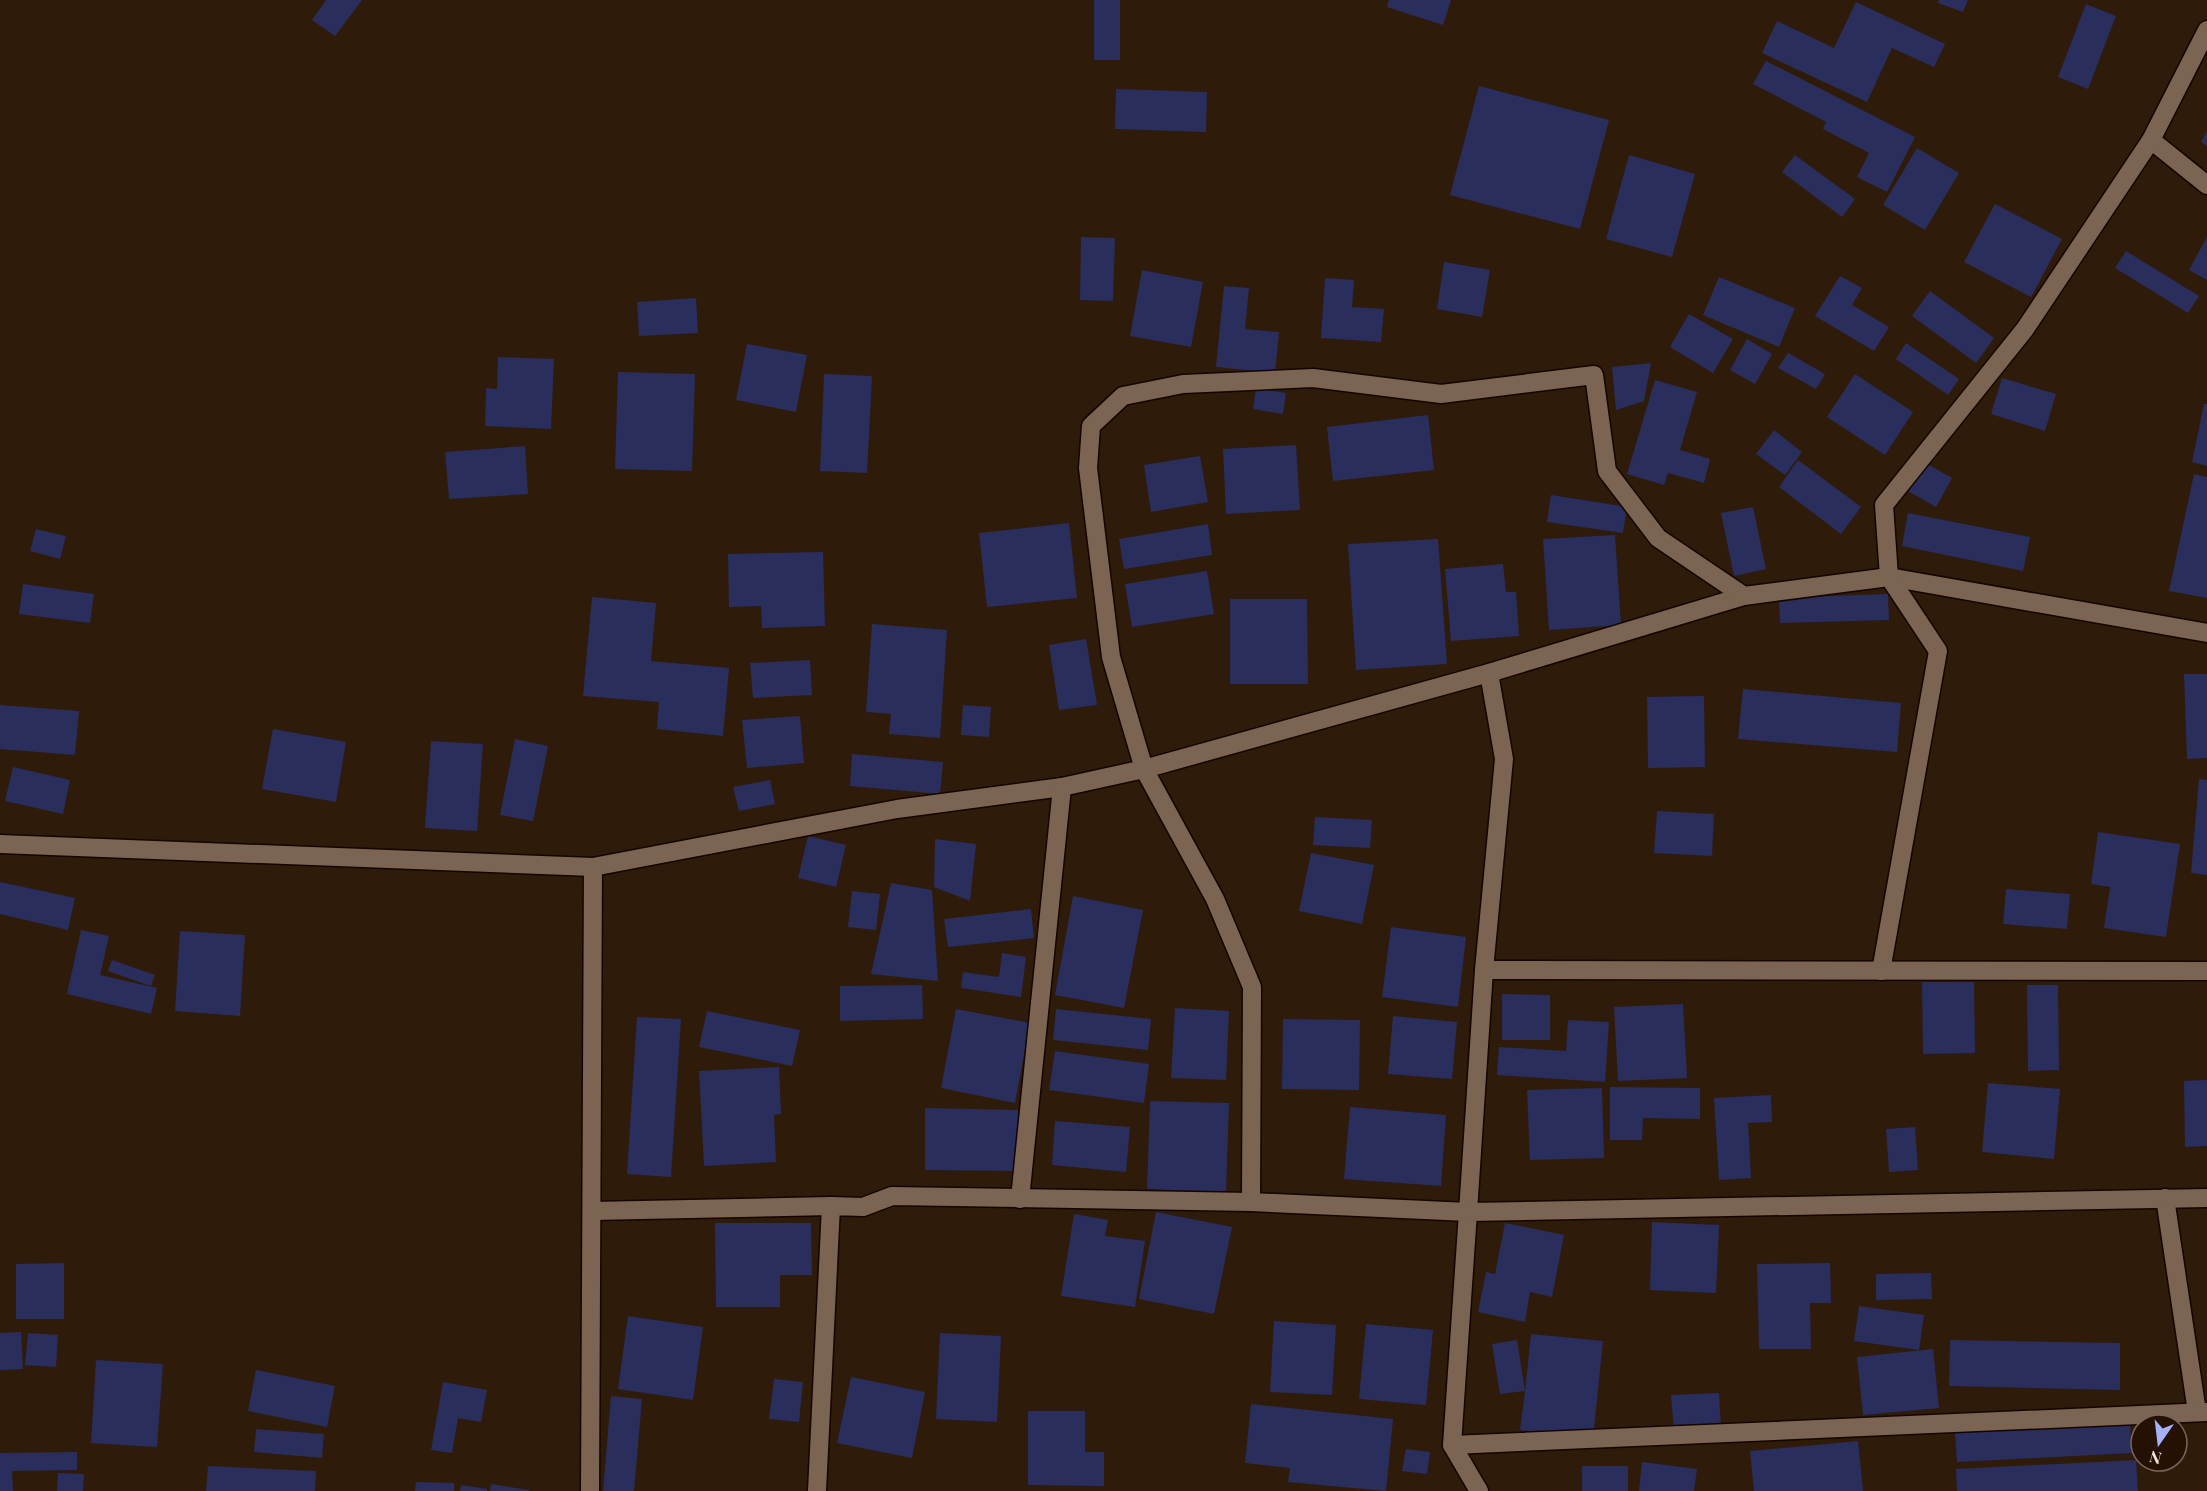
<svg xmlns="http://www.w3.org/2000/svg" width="2207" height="1491" font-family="'Playfair Display',serif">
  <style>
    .building { fill: #292e5d }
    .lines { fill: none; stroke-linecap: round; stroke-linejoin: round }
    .street-casing { stroke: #150500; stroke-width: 21 }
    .street { stroke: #7b6451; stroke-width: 18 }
  </style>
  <rect width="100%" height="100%" fill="#2e1b0a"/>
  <g class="building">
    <polygon points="326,0 362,0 335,36 312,20"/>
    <rect x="1094" y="0" width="26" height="60"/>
    <polygon points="1389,0 1451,0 1443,25 1387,7"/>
    <polygon points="1939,0 1968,0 1963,12 1938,3"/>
    <polygon points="1856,2 1945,44 1934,67 1892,48 1867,102 1762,53 1777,21 1834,48"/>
    <polygon points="2086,4 2116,16 2088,89 2058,77"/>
    <polygon points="1766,61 1915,137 1887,192 1857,177 1869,153 1823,129 1826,122 1753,84"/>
    <polygon points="1479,86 1609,120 1580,229 1450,195"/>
    <polygon points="1116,89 1207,92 1206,132 1115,129"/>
    <polygon points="2207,131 2207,146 2201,142"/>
    <polygon points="1917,148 1959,173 1925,230 1883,205"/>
    <polygon points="1629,155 1695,174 1672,257 1606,239"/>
    <polygon points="1795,155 1855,199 1842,217 1782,172"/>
    <polygon points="1995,204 2062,239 2031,297 1964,262"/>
    <polygon points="1081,237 1115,238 1113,301 1080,300"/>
    <polygon points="2207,237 2207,280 2189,270"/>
    <polygon points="2126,251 2199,296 2188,313 2115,268"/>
    <polygon points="1444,262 1490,270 1482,317 1437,309"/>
    <polygon points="1142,270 1203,282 1191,347 1130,336"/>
    <polygon points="1840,276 1862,288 1852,305 1889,327 1874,351 1815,316"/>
    <polygon points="1719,277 1795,308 1779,347 1703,315"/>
    <polygon points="1325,278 1354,280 1352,307 1384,309 1381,342 1321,338"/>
    <polygon points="1224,286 1249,288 1245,329 1279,332 1275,373 1216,367"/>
    <polygon points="1930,291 1994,338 1976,363 1912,316"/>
    <polygon points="696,298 698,333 639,336 637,302"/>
    <polygon points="1689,314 1733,339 1713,373 1670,347"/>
    <polygon points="1747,339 1772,354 1755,384 1730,370"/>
    <polygon points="1906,343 1959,379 1948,395 1896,359"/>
    <polygon points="747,344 807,355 796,412 736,400"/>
    <polygon points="1788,353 1825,374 1816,389 1778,368"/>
    <polygon points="498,357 554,359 551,429 485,426 486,388 497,389"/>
    <polygon points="1651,363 1644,401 1616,410 1612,367"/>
    <polygon points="618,372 695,374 692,471 615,469"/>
    <polygon points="824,374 872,376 867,473 820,471"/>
    <polygon points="1855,374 1913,412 1885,455 1827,417"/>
    <polygon points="2002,378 2056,394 2045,431 1991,414"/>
    <polygon points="1655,380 1697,392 1680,450 1710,459 1704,483 1668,473 1664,485 1627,474"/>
    <polygon points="1256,388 1286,393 1283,414 1253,409"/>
    <polygon points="2204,404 2207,404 2207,466 2192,462"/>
    <polygon points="1428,415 1434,470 1333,481 1327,427"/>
    <polygon points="1774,430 1802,452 1785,475 1756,454"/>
    <polygon points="1296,445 1300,510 1226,514 1223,449"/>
    <polygon points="525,446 528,494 449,499 445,452"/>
    <polygon points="1200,456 1208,502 1151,512 1144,465"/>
    <polygon points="1798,460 1861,507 1841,534 1779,487"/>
    <polygon points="1922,461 1952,478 1936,507 1906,490"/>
    <polygon points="2194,474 2207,477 2207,598 2169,591"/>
    <polygon points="1551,495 1627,507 1623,533 1547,522"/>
    <polygon points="1753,507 1766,569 1734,576 1721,513"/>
    <polygon points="1908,513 2030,537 2023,571 1902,546"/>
    <polygon points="1069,523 1077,598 987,607 979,533"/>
    <polygon points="1208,524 1212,555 1124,569 1119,539"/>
    <polygon points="36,529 66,536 60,559 30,551"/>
    <polygon points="1615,535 1621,625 1549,630 1543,539"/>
    <polygon points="1438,539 1447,664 1356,670 1348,544"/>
    <polygon points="823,552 825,626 762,628 761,606 729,607 728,554"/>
    <polygon points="1503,564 1506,592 1516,592 1519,636 1451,641 1445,569"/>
    <polygon points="1207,571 1214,614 1132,627 1125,584"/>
    <polygon points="23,584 94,594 90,623 19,614"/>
    <polygon points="1888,594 1889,620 1780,623 1779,598"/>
    <polygon points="592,597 656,603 651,661 729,668 723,736 657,729 659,702 583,696"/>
    <polygon points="1230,599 1307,599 1308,684 1230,684"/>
    <polygon points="872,624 947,630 940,738 889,734 891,714 866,712"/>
    <polygon points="1086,639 1097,705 1059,710 1049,645"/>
    <polygon points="810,660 812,695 753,698 750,663"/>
    <polygon points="2184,674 2207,674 2207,758 2187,759"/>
    <polygon points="1743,689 1901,703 1897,752 1738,739"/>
    <polygon points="1704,696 1705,767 1648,768 1647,697"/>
    <polygon points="0,705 79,711 75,755 0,749"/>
    <polygon points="963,705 991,707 989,737 961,735"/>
    <polygon points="800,716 804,763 747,768 742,720"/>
    <polygon points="273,729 346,742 336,802 262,789"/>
    <polygon points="515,739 548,746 533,821 500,815"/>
    <polygon points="431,741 483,744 477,831 425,828"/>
    <polygon points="852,754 943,762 940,794 850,786"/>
    <polygon points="13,767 70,780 63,814 5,801"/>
    <polygon points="2199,779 2207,780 2207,875 2191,873"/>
    <polygon points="770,780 775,804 739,811 733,787"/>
    <polygon points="1657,811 1714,814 1712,856 1654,853"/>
    <polygon points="1315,817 1372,820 1370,848 1313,845"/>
    <polygon points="2098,832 2180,844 2166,937 2104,928 2110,887 2091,884"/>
    <polygon points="808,836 846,845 836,887 798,878"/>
    <polygon points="935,839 976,844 970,901 934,887"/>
    <polygon points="1311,853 1374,865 1362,924 1299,911"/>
    <polygon points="0,882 75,898 68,930 0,914"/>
    <polygon points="891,883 932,890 938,981 871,974"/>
    <polygon points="2006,889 2070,894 2067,929 2003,924"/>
    <polygon points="852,891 880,894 876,930 848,927"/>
    <polygon points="1073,896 1143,910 1124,1008 1055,995"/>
    <polygon points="1031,909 1034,938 948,947 944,919"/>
    <polygon points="1391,927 1466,937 1458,1007 1382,997"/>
    <polygon points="81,930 109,936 100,975 157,988 151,1014 67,994"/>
    <polygon points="180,931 245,935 240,1016 175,1011"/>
    <polygon points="1002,953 1026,957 1021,997 961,988 963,972 999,977"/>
    <polygon points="112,960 155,975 151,986 108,971"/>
    <polygon points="1922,982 1974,982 1975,1053 1923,1054"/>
    <polygon points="922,985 923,1019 840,1021 840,986"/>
    <polygon points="2027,985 2058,985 2059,1070 2028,1071"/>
    <polygon points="1502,994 1550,995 1550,1040 1502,1040"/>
    <polygon points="1683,1004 1687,1078 1618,1081 1614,1007"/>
    <polygon points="1175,1008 1229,1011 1226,1080 1171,1078"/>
    <polygon points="956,1009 1030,1023 1015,1103 941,1088"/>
    <polygon points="1056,1009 1151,1019 1148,1050 1053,1040"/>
    <polygon points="707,1011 800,1030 792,1066 699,1047"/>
    <polygon points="1393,1016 1457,1022 1452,1079 1388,1074"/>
    <polygon points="637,1017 681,1019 671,1177 627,1174"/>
    <polygon points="1283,1019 1360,1020 1359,1090 1282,1089"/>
    <polygon points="1568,1020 1609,1022 1605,1082 1497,1075 1499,1047 1566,1051"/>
    <polygon points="1055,1051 1149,1064 1144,1103 1049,1090"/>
    <polygon points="779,1067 781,1114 774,1115 776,1162 704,1166 699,1071"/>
    <polygon points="2207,1080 2207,1146 2185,1147 2184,1081"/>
    <polygon points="1988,1083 2060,1089 2054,1159 1982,1152"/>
    <polygon points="1610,1087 1700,1088 1700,1119 1643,1118 1642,1140 1610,1140"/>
    <polygon points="1602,1088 1604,1158 1530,1160 1527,1090"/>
    <polygon points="1771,1095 1772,1122 1748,1123 1751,1178 1719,1180 1714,1098"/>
    <polygon points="1150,1101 1229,1103 1226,1192 1147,1189"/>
    <polygon points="1350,1107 1446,1115 1441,1186 1344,1179"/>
    <polygon points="925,1108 1018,1110 1017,1171 925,1170"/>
    <polygon points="1055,1121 1130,1127 1126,1172 1052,1165"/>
    <polygon points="1915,1127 1918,1170 1889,1172 1886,1129"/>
    <polygon points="1156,1212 1232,1227 1214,1314 1139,1299"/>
    <polygon points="1074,1214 1108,1220 1105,1236 1145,1241 1135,1307 1061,1296"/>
    <polygon points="1652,1222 1719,1225 1716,1293 1650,1290"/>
    <polygon points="715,1223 811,1223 812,1275 780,1275 780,1307 716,1307"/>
    <polygon points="1505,1223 1564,1235 1552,1297 1530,1292 1525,1322 1478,1312 1486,1272 1495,1274"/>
    <polygon points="64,1263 64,1319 16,1319 16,1264"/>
    <polygon points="1830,1263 1831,1303 1810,1303 1811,1349 1759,1349 1757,1264"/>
    <polygon points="1931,1273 1932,1299 1876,1300 1876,1274"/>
    <polygon points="1859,1306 1924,1315 1919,1350 1854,1341"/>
    <polygon points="628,1316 703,1327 693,1400 618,1389"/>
    <polygon points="1274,1321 1336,1325 1332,1395 1270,1392"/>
    <polygon points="1366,1324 1433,1330 1426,1405 1359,1399"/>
    <polygon points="21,1332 23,1369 0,1370 0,1333"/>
    <polygon points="28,1333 58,1335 56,1367 25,1365"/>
    <polygon points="940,1333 1001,1336 997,1422 936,1419"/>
    <polygon points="1531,1334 1603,1341 1593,1438 1520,1430 1525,1391 1500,1394 1492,1344 1517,1340 1525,1391"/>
    <polygon points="1950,1340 2120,1343 2120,1390 1949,1386"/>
    <polygon points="1933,1349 1939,1408 1863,1415 1857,1357"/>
    <polygon points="96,1360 163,1364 157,1447 91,1443"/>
    <polygon points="256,1370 335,1386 327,1427 248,1411"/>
    <polygon points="851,1377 925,1392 912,1458 837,1443"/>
    <polygon points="774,1379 803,1382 799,1422 769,1419"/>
    <polygon points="443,1382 487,1390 481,1422 458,1418 452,1453 431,1450"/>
    <polygon points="1719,1393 1721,1428 1674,1432 1671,1395"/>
    <polygon points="611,1396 642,1399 634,1491 603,1491"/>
    <polygon points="1251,1404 1393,1419 1386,1491 1288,1482 1290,1468 1245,1463"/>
    <polygon points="1028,1411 1085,1411 1085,1452 1104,1452 1104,1486 1028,1485"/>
    <polygon points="2130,1424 2132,1453 1957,1462 1955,1433"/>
    <polygon points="256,1429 324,1434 322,1458 254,1452"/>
    <polygon points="1858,1441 1863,1491 1754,1491 1750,1451"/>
    <polygon points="1406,1449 1430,1452 1427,1474 1402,1471"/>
    <polygon points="77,1452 77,1470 12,1471 13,1491 0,1491 0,1453"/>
    <polygon points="2136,1460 2138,1491 1957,1491 1956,1469"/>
    <polygon points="1642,1462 1697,1469 1694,1491 1639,1491"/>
    <polygon points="208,1466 316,1471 315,1491 206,1491"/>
    <rect x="1582" y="1466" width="46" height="25"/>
    <polygon points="58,1473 84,1474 83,1491 57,1491"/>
    <polygon points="416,1482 454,1483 454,1491 415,1491"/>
    <polygon points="491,1484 529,1490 528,1491 490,1491"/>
    <polygon points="461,1485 487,1489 487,1491 460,1491"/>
  </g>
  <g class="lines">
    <g class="street-casing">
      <g id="street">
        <polyline points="2151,140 2207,185"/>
        <polyline points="0,844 593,867 897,809 1062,787 1144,769 1489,673 1744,596 1889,577 2207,633"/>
        <polyline points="1484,970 1504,759 1489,673"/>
        <polyline points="1881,971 1938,651 1889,577 1884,505 2025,329 2151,140 2207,30"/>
        <polyline points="2165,1198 2197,1412"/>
        <polyline points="1020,1199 1062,787"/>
        <polyline points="1251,1202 1252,987 1215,899 1144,769 1111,657 1088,468 1091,426 1123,396 1183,384 1313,378 1441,394 1594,375 1607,471 1658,538 1744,596"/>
        <polyline points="592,1211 831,1206"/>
        <polyline points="1452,1445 2207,1412"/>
        <polyline points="590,1491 593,867"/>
        <polyline points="817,1491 831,1206 863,1207 892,1196 1251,1202 1468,1212 1484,970 2207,971"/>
        <polyline points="1479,1491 1452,1445 1468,1212 2207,1198"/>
      </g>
    </g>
    <use href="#street" class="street"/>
  </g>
  <g transform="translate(2159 1443) rotate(194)"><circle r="28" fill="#241103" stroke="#78675a" stroke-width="1.5"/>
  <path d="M0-4.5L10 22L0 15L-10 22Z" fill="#a5b1fc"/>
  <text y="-9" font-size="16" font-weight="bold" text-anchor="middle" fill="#f5e7dc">N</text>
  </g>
</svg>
